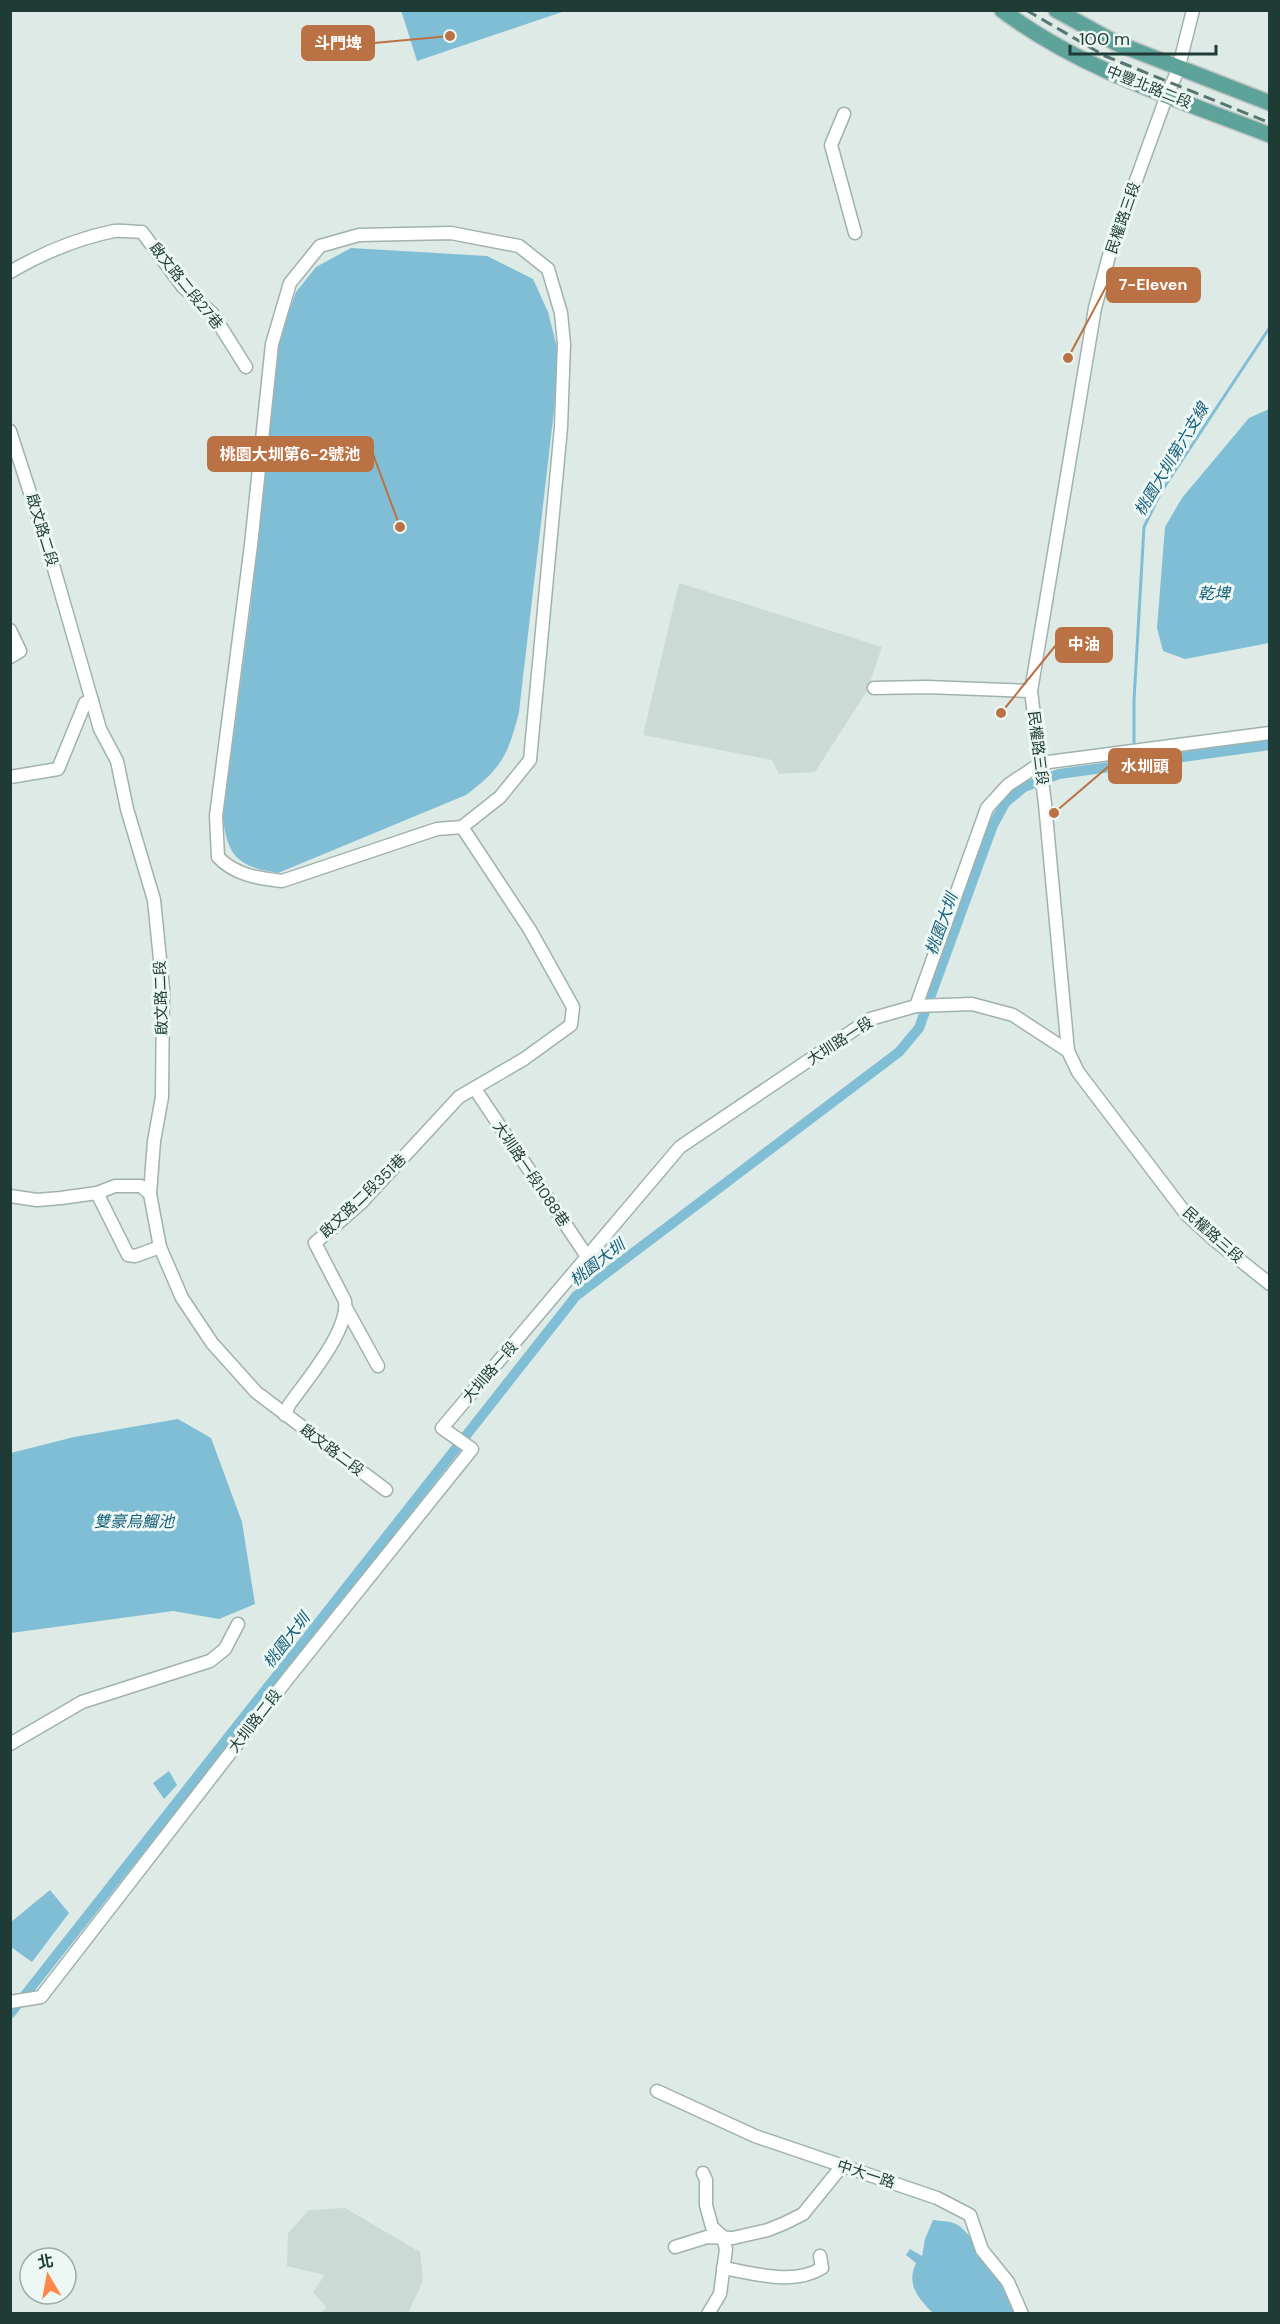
<svg xmlns="http://www.w3.org/2000/svg" width="1280" height="2324" font-family="'DM Sans','Noto Sans TC',sans-serif">
  <style>
    .built { fill: #cbdad5 }
    .water { fill: #80bed5 }
    .lines { fill: none; stroke-linecap: round; stroke-linejoin: round }
    .stream { stroke: #80bed5; stroke-width: 3 }
    .canal { stroke: #80bed5; stroke-width: 10 }
    .minor-casing { stroke: #a0b2ae; stroke-width: 15 }
    .major-casing { stroke: #bcc4c3; stroke-width: 18 }
    .minor { stroke: #fff; stroke-width: 12 }
    .major { stroke: #5ea399; stroke-width: 15 }
    .rail { stroke: #577772; stroke-width: 3; stroke-dasharray: 12 6; stroke-linecap: butt }
    .labels { text-anchor: middle; stroke-width: 6; stroke-linejoin: round; paint-order: stroke }
    .street-label { font-size: 15px; fill: #1e3b36; stroke: #edf7f3 }
    .water-label { font-size: 16px; font-style: italic; fill: #145e7a; stroke: #edf7f3 }
    .leader { fill: none; stroke: #ba7143; stroke-width: 2 }
    .callout-dot { fill: #ba7143; stroke: #edf7f3; stroke-width: 2 }
    .callout { fill: #ba7143; stroke: #ba7143; stroke-width: 2 }
    .callout-label { font-size: 16px; text-anchor: middle; font-weight: bold; fill: #fff }
  </style>
  <rect width="100%" height="100%" fill="#ddeae6"/>
  <g class="built">
    <polygon points="679,583 882,647 867,691 815,772 779,774 772,760 643,735"/>
    <polygon points="345,2208 420,2252 423,2281 408,2313 319,2313 327,2308 313,2292 325,2275 287,2266 288,2233 309,2210"/>
  </g>
  <g class="water">
    <polygon points="401,10 565,10 565,11 417,61"/>
    <path d="M 351,248 L 487,256 L 533,279 L 548,312 L 560,359 L 519,712 C 508,755 502,768 466,795 L 278,873 C 239,867 227,857 223,817 L 251,604 L 280,336 L 296,292 L 316,267 Z"/>
    <polygon points="1269,409 1269,643 1185,659 1163,651 1157,628 1165,527 1182,498 1249,418"/>
    <polygon points="178,1419 211,1438 242,1522 255,1604 219,1619 173,1611 11,1633 11,1453 74,1437"/>
    <polygon points="169,1771 177,1785 164,1799 153,1783"/>
    <polygon points="50,1890 69,1913 32,1962 11,1947 11,1922"/>
    <path d="M 933,2220 C 940,2221 950,2221 956,2224 C 974,2233 1008,2294 1015,2313 L 933,2313 C 918,2298 906,2285 916,2263 L 906,2255 L 910,2249 L 922,2256 L 925,2239 Z"/>
  </g>
  <g class="lines">
    <g class="stream">
      <polyline points="1134,746 1134,700 1144,527 1161,492 1270,327"/>
      <polyline points="1134,753 1134,763"/>
    </g>
    <polyline class="canal" points="10,2014 576,1296 899,1052 919,1028 993,825 1005,803 1024,787 1059,774 1270,745"/>
    <g class="minor-casing">
      <g id="minor">
        <polyline points="1193,10 1178,70 1167,95 1110,252 1095,308 1031,691 1045,804 1068,1051 1078,1072 1186,1214 1212,1238 1270,1284"/>
        <polyline points="844,114 831,145 855,233"/>
        <path d="M 10,272 C 41,254 79,238 114,231 C 123,230 133,232 142,232 L 183,287 L 212,313 L 246,367"/>
        <polyline points="10,431 49,551 100,729 117,761 127,809 154,900 163,989 162,1097 154,1141 150,1194 160,1247 182,1298 212,1343 256,1392 386,1490"/>
        <polyline points="10,630 20,651 10,657"/>
        <polyline points="874,688 927,687 1031,691"/>
        <polyline points="10,777 58,769 85,703 92,700"/>
        <polyline points="916,1006 972,1004 1013,1015 1068,1051"/>
        <polyline points="475,1089 588,1258"/>
        <polyline points="97,1193 128,1255 135,1256 160,1247"/>
        <polyline points="10,1196 37,1200 61,1198 97,1193 115,1186 141,1186 150,1194"/>
        <polyline points="346,1308 378,1366"/>
        <path d="M 285,1415 L 289,1405 C 306,1381 349,1331 345,1301 L 315,1243 L 362,1202 L 459,1097 L 524,1059 L 571,1025 L 573,1007 L 530,930 L 462,827 L 437,829 L 282,881 C 257,878 235,875 218,857 L 216,816 L 251,545 L 272,344 L 290,283 L 320,246 L 359,235 L 451,233 L 519,246 L 548,269 L 561,313 L 564,344 L 561,427 L 530,760 L 500,797 L 462,827"/>
        <polyline points="10,1744 82,1702 210,1661 225,1649 238,1624"/>
        <polyline points="10,2002 41,1997 289,1677 472,1449 442,1428 680,1147 870,1019 916,1006 987,808 1008,785 1041,763 1270,733"/>
        <polyline points="657,2091 755,2136 937,2198 970,2215 982,2250 1008,2282 1022,2314"/>
        <polyline points="703,2173 706,2180 706,2205 712,2227 723,2237 726,2249 720,2294 708,2314"/>
        <polyline points="675,2247 707,2237 733,2238 768,2230 785,2223 803,2214 842,2166"/>
        <path d="M 723,2268 C 754,2273 793,2286 822,2268 L 820,2256"/>
      </g>
    </g>
    <g class="major-casing">
      <g id="major">
        <path d="M 1002,10 C 1081,70 1178,99 1270,135"/>
        <polyline points="1056,10 1116,43 1270,103"/>
      </g>
    </g>
    <use href="#minor" class="minor"/>
    <use href="#major" class="major"/>
    <polyline class="rail" points="1026,10 1105,56 1270,123"/>
  </g>
  <g class="labels">
    <g class="street-label">
      <text transform="translate(1149 87) rotate(22)" y="5">中豐北路二段</text>
      <text transform="translate(1123 218) rotate(-71)" y="5">民權路三段</text>
      <text transform="translate(186 286) rotate(51)" y="5">啟文路二段27巷</text>
      <text transform="translate(42 530) rotate(73)" y="5">啟文路二段</text>
      <text transform="translate(1038 748) rotate(83)" y="5">民權路三段</text>
      <text transform="translate(161 998) rotate(-92)" y="5">啟文路二段</text>
      <text transform="translate(840 1041) rotate(-33)" y="5">大圳路一段</text>
      <text transform="translate(531 1174) rotate(56)" y="5">大圳路一段1088巷</text>
      <text transform="translate(363 1196) rotate(-44)" y="5">啟文路二段351巷</text>
      <text transform="translate(1213 1235) rotate(42)" y="5">民權路三段</text>
      <text transform="translate(490 1372) rotate(-49)" y="5">大圳路一段</text>
      <text transform="translate(332 1450) rotate(37)" y="5">啟文路二段</text>
      <text transform="translate(255 1721) rotate(-52)" y="5">大圳路二段</text>
      <text transform="translate(866 2174) rotate(18)" y="5">中大一路</text>
    </g>
    <g class="water-label">
      <text transform="translate(1171 459) rotate(-59)" y="6">桃園大圳第六支線</text>
      <text x="1214" y="599">乾埤</text>
      <text transform="translate(941 924) rotate(-70)" y="6">桃園大圳</text>
      <text transform="translate(597 1262) rotate(-38)" y="6">桃園大圳</text>
      <text x="134" y="1527">雙豪烏鰡池</text>
      <text transform="translate(286 1640) rotate(-52)" y="6">桃園大圳</text>
    </g>
  </g>
  <path class="leader" d="M450 36L374 43M1068 358L1107 285M400 527L373 454M1001 713L1056 645M1054 813L1109 766"/>
  <g class="callout-dot">
    <circle cx="450" cy="36" r="6"/>
    <circle cx="1068" cy="358" r="6"/>
    <circle cx="400" cy="527" r="6"/>
    <circle cx="1001" cy="713" r="6"/>
    <circle cx="1054" cy="813" r="6"/>
  </g>
  <g class="callout">
    <rect x="302" y="26" width="72" height="34" rx="6"/>
    <rect x="1107" y="268" width="93" height="34" rx="6"/>
    <rect x="208" y="437" width="165" height="34" rx="6"/>
    <rect x="1056" y="628" width="56" height="34" rx="6"/>
    <rect x="1109" y="749" width="72" height="34" rx="6"/>
  </g>
  <g class="callout-label">
    <text x="338" y="49">斗門埤</text>
    <text x="1153" y="290">7-Eleven</text>
    <text x="290" y="460">桃園大圳第6-2號池</text>
    <text x="1084" y="650">中油</text>
    <text x="1145" y="772">水圳頭</text>
  </g>
  <rect width="1280" height="2324" fill="none" stroke="#1e3b36" stroke-width="24"/>
  <g transform="translate(48 2276) rotate(350)"><circle r="28" fill="#edf7f3" stroke="#9aaca7" stroke-width="1.5"/>
  <path d="M0-4.5L10 22L0 15L-10 22Z" fill="#fd8849"/>
  <text y="-9" font-size="16" font-weight="bold" text-anchor="middle" fill="#1e3b36">北</text>
  </g>
  <path d="M1070 45v9h146v-9" fill="none" stroke="#1e3b36" stroke-width="3"/>
  <text x="1079" y="45" font-size="18" fill="#1e3b36" stroke="#edf7f3" stroke-width="4.5" paint-order="stroke">100 m</text>
</svg>
